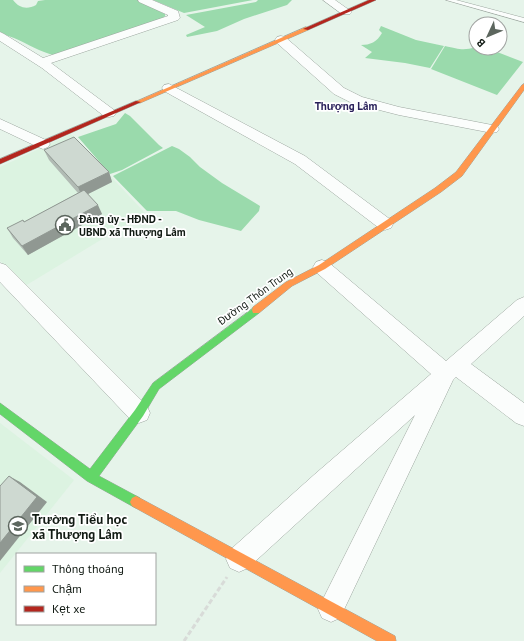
<svg xmlns="http://www.w3.org/2000/svg" width="524" height="641" font-family="'PT Sans',sans-serif">
  <style>
    .built { fill: #dcf3e1 }
    .water { fill: #9adaac }
    .lines { fill: none; stroke-linecap: round; stroke-linejoin: round }
    .lane-casing { stroke: #9ca69f; stroke-width: 1 }
    .street-casing { stroke: #9ca69f; stroke-width: 1 }
    .fast-casing { stroke: #9ca69f; stroke-width: 1 }
    .slow-casing { stroke: #9ca69f; stroke-width: 1 }
    .jam-casing { stroke: #9ca69f; stroke-width: 1 }
    .path { stroke: #d8dbd8; stroke-width: 3; stroke-dasharray: 5 2.5; stroke-linecap: butt }
    .lane { fill: #fbfdfc; fill-rule: evenodd }
    .street { fill: #fbfdfc; fill-rule: evenodd }
    .fast { fill: #63d668; fill-rule: evenodd }
    .slow { fill: #ff974d; fill-rule: evenodd }
    .jam { fill: #b3261e; fill-rule: evenodd }
    .wall { fill: #b1bbb4 }
    .shaded-wall { fill: #909892 }
    .building { fill: #ced9d1; stroke: #909892 }
    .labels { text-anchor: middle; stroke-width: 3.5; stroke-linejoin: round; paint-order: stroke }
    .far-quarter-label { font-size: 11px; font-weight: bold; fill: #29205a; stroke: #fff }
    .poi-label { font-size: 11px; font-weight: bold; fill: #111a13; stroke: #fff; text-anchor: start }
    .street-label { font-size: 11px; fill: #111a13; stroke: #fff }
    .near-poi-label { font-size: 13px; font-weight: bold; fill: #111a13; stroke: #fff; text-anchor: start }
  </style>
  <rect width="100%" height="100%" fill="#e6f4ea"/>
  <g class="built">
    <polygon points="71,134 145,213 25,286 0,261 0,167"/>
    <polygon points="0,423 74,480 0,573"/>
  </g>
  <g class="water">
    <path d="M 0,0 L 13,0 C 19,8 27,10 36,5 L 38,1 L 45,0 L 137,0 L 165,14 L 165,16 L 163,19 L 56,56 C 38,51 30,45 14,38 C 9,36 5,35 0,32 Z"/>
    <polygon points="153,0 253,0 184,13"/>
    <polygon points="258,0 292,0 287,5 244,19 217,31 187,37 186,35 205,27 186,15 256,2"/>
    <path d="M 381,26 L 416,40 L 444,46 L 430,68 L 405,63 L 365,58 L 372,52 L 361,45 C 370,45 377,42 382,33 L 379,30 Z"/>
    <path d="M 445,46 C 459,49 463,51 476,47 L 476,48 L 484,48 L 492,50 L 523,62 L 497,95 L 431,69 Z"/>
    <polygon points="125,113 130,116 159,145 163,148 122,170 110,174 78,137 116,124"/>
    <polygon points="172,146 179,149 190,157 200,167 222,183 260,206 259,211 241,231 199,220 176,211 147,211 113,176"/>
  </g>
  <g class="lines">
    <g class="lane-casing">
      <polygon id="lane" points="446,0 456,0 524,18 524,22"/>
    </g>
    <g class="street-casing">
      <g id="street">
        <polygon points="138,0 152,0 178,11 180,18 178,20 51,63 114,110 116,113 114,116 109,117 104,116 42,68 0,41 0,32 4,34 43,58 168,16 168,15 139,2"/>
        <polygon points="323,0 335,0 352,12 350,14 342,14"/>
        <polygon points="281,36 285,37 344,88 362,97 399,107 492,125 497,126 499,129 497,132 492,133 399,115 352,103 334,94 277,43 275,40 277,37"/>
        <polygon points="169,84 305,156 391,220 393,224 391,228 385,230 379,228 295,164 164,91 162,88 164,85"/>
        <polygon points="0,119 48,141 50,144 48,147 43,149 38,147 0,129"/>
        <polygon points="322,260 328,262 446,361 517,300 524,297 524,316 471,364 524,403 524,426 516,423 456,377 453,380 340,618 331,622 322,618 318,609 415,415 248,568 239,572 230,568 226,559 230,550 315,474 431,374 316,272 313,267 316,262"/>
        <polygon points="0,263 6,265 147,406 150,413 147,420 139,423 131,420 0,282"/>
      </g>
    </g>
    <g class="fast-casing">
      <polygon id="fast" points="256,306 259,307 260,310 259,313 159,389 143,416 99,476 140,498 142,502 140,506 136,508 132,506 87,481 0,414 0,403 90,469 135,410 153,383"/>
    </g>
    <g class="slow-casing">
      <g id="slow">
        <polygon points="306,27 309,29 308,30 140,103 135,102"/>
        <polygon points="524,84 524,90 462,176 441,192 325,269 292,286 259,313 253,313 252,310 253,307 286,282 319,265 435,188 456,172 522,85"/>
        <polygon points="136,496 395,636 396,641 377,641 132,506 130,502 132,498"/>
      </g>
    </g>
    <g class="jam-casing">
      <g id="jam">
        <polygon points="369,0 376,0 308,30 303,29"/>
        <polygon points="136,101 141,102 0,164 0,159"/>
      </g>
    </g>
    <polyline class="path" points="184,641 227,577"/>
    <use href="#lane" class="lane"/>
    <use href="#street" class="street"/>
    <use href="#fast" class="fast"/>
    <use href="#slow" class="slow"/>
    <use href="#jam" class="jam"/>
  </g>
  <polygon class="wall" points="44,150 109,172 112,182 88,194 102,214 28,255 13,238 7,228 24,222 78,193 49,160"/>
  <g class="shaded-wall">
    <polygon points="109,172 112,182 82,197 78,187"/>
    <polygon points="98,205 102,214 28,255 22,246"/>
    <polygon points="9,476 20,482 47,502 0,561 0,543"/>
  </g>
  <g class="building">
    <polygon points="74,137 109,172 78,187 44,150"/>
    <polygon points="84,190 98,205 22,246 7,228 23,220 24,222"/>
    <polygon points="9,476 37,497 0,543 0,486"/>
  </g>
  <defs>
    <g id="civic-ring" transform="scale(1)"><circle r="9.5" fill="#fff" stroke="#5c665e" stroke-width="1.5"/><path d="M-.6-6.5H3V-4.5H.6V-3L4-1V1h2V6H-6V1h2V-1L-.6-3ZM-1.2 2.5V6h2.4V2.5Z" fill="#5c665e"/></g>
    <g id="school-ring" transform="scale(1)"><circle r="9.5" fill="#fff" stroke="#5c665e" stroke-width="1.5"/><path d="M0-5L7-2L0 1L-7-2ZM-4 1L0 2.5L4 1V4Q0 6-4 4Z" fill="#5c665e"/></g>
  </defs>
  <g fill-rule="evenodd">
    <use href="#civic-ring" x="65" y="225"/>
    <use href="#school-ring" x="18" y="526"/>
  </g>
  <g class="labels">
    <g class="far-quarter-label">
      <text x="346" y="110">Thượng Lâm</text>
    </g>
    <g class="poi-label">
      <text x="79" y="223">Đảng ủy - HĐND -<tspan x="79" dy="13">UBND xã Thượng Lâm</tspan></text>
    </g>
    <g class="street-label">
      <text transform="translate(255 296) rotate(-36)" y="4">Đường Thôn Trung</text>
    </g>
    <g class="near-poi-label">
      <text x="32" y="524">Trường Tiểu học<tspan x="32" dy="15">xã Thượng Lâm</tspan></text>
    </g>
  </g>
  <rect x="16" y="553" width="140" height="72" fill="#ffffff" stroke="#a0a3a1"/>
  <rect x="24" y="566" width="20" height="6" fill="#63d668" stroke="#a0a3a1"/>
  <text x="52" y="573" font-size="12" fill="#111a13">Thông thoáng</text>
  <rect x="24" y="586" width="20" height="6" fill="#ff974d" stroke="#a0a3a1"/>
  <text x="52" y="593" font-size="12" fill="#111a13">Chậm</text>
  <rect x="24" y="606" width="20" height="6" fill="#b3261e" stroke="#a0a3a1"/>
  <text x="52" y="613" font-size="12" fill="#111a13">Kẹt xe</text>
  <g transform="translate(488 36) rotate(226)"><circle r="19" fill="#ffffff" stroke="#a0a3a1"/>
  <path d="M0-3L7 15L0 10L-7 15Z" fill="#5c665e"/>
  <text y="-6" font-size="11" font-weight="bold" text-anchor="middle" fill="#111a13">B</text>
  </g>
</svg>
